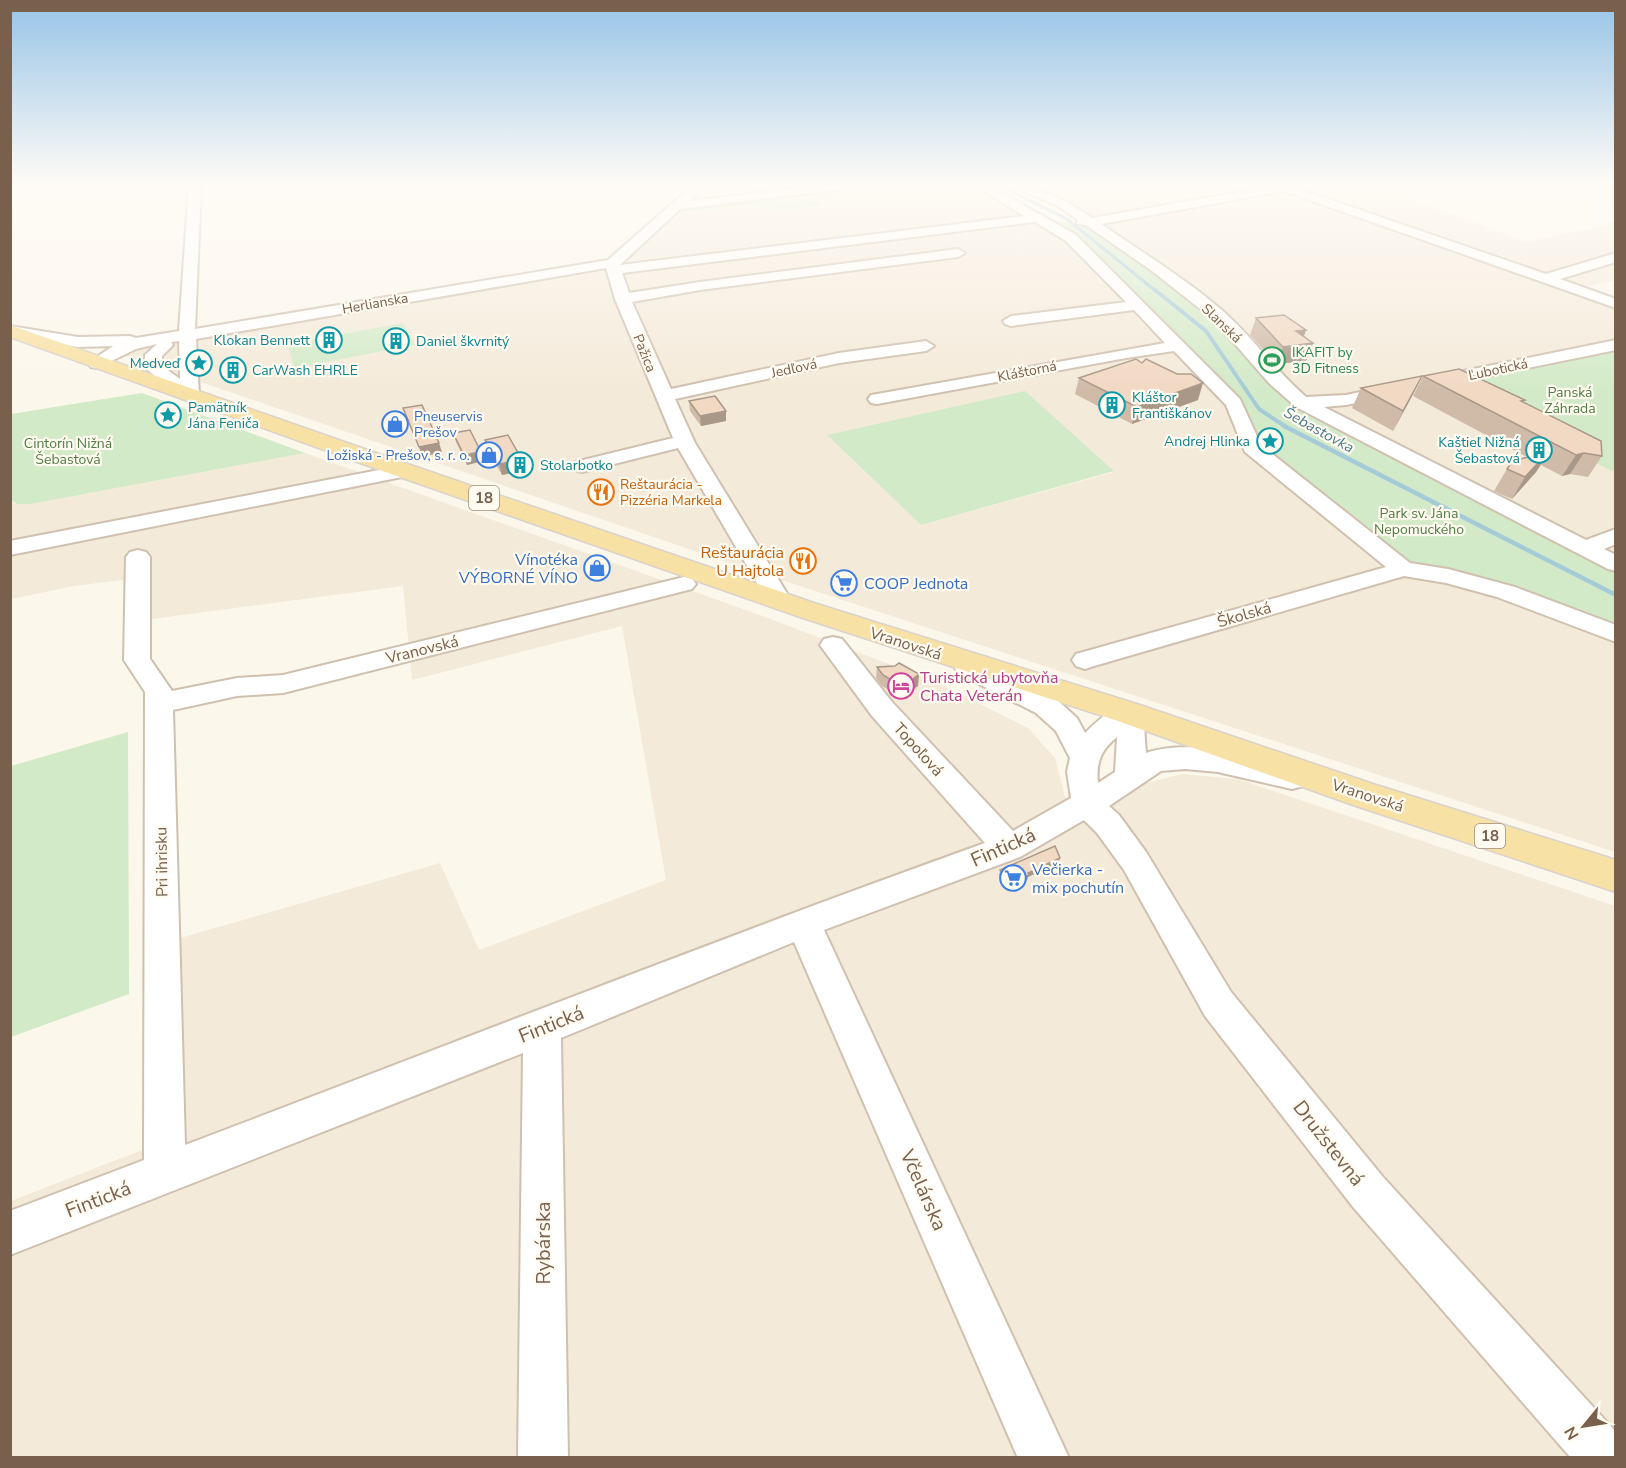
<svg xmlns="http://www.w3.org/2000/svg" width="1626" height="1468" font-family="'Nunito Sans',sans-serif">
  <style>
    .residential { fill: #f4ead9; fill-rule: evenodd }
    .green { fill: #d3eac8 }
    .lines { fill: none; stroke-linecap: round; stroke-linejoin: round }
    .stream-far2 { stroke: #a5cbd8; stroke-width: 3 }
    .stream-far1 { stroke: #a5cbd8; stroke-width: 4 }
    .stream { stroke: #a5cbd8; stroke-width: 4.5 }
    .minor-casing { stroke: #cfc0af; stroke-width: 4 }
    .major-casing { stroke: #d9d2cd; stroke-width: 3 }
    .minor { fill: #fff; fill-rule: evenodd }
    .major { fill: #f8e1a5; fill-rule: evenodd }
    .wall { fill: #cfbba8 }
    .shaded-wall { fill: #a99888 }
    .building { fill: #f1d9c3; stroke: #a99888; stroke-width: 1.5 }
    .labels { text-anchor: middle; stroke-width: 4.5; stroke-linejoin: round; paint-order: stroke }
    .far-street-label { font-size: 14px; fill: #78604d; stroke: #fffbf1 }
    .far-culture-label { font-size: 14px; fill: #0d838f; stroke: #fffbf1; text-anchor: start }
    .far-leisure-label { font-size: 14px; fill: #27864d; stroke: #fffbf1; text-anchor: start }
    .far-park-label { font-size: 14px; fill: #517d45; stroke: #fffbf1 }
    .far-shop-label { font-size: 14px; fill: #366cbe; stroke: #fffbf1; text-anchor: start }
    .far-food-label { font-size: 14px; fill: #c56008; stroke: #fffbf1; text-anchor: start }
    .far-water-label { font-size: 15px; font-style: italic; fill: #47798a; stroke: #fffbf1 }
    .shield { fill: #fffbf1; stroke: #a08e7e; stroke-width: 1.5 }
    .shield-label { font-size: 15px; font-weight: bold; fill: #78604d }
    .food-label { font-size: 16px; fill: #c56008; stroke: #fffbf1; text-anchor: end }
    .shop-label { font-size: 16px; fill: #366cbe; stroke: #fffbf1; text-anchor: start }
    .street-label { font-size: 16px; fill: #78604d; stroke: #fffbf1 }
    .hotel-label { font-size: 16px; fill: #b23c85; stroke: #fffbf1; text-anchor: start }
    .near-street-label { font-size: 20px; fill: #78604d; stroke: #fffbf1 }
  </style>
  <rect width="100%" height="100%" fill="#fcf7eb"/>
  <g class="residential">
    <path d="M 695,185 L 978,185 L 998,194 L 1086,253 L 1459,581 L 1615,636 L 1615,852 L 744,568 L 84,342 L 138,341 L 602,263 L 621,253 L 662,216 L 759,204 L 767,212 L 823,205 L 815,197 L 838,194 L 671,208 ZM 828,436 L 1114,472 L 921,525 Z"/>
    <polygon points="1012,185 1366,185 1423,203 1526,242 1603,226 1615,221 1615,280 1576,289 1615,304 1612,471 1615,470 1615,566 1297,401 1227,334 1065,210"/>
    <polygon points="305,453 768,618 936,682 1028,728 1055,758 1065,797 1076,803 1096,796 1182,774 1238,779 1615,906 1615,1457 11,1457 11,1201 160,1143 156,945 440,863 479,950 666,880 622,626 412,680 403,586 137,621 122,580 74,586 11,599 10,501 17,504 31,504"/>
  </g>
  <g class="green">
    <polygon points="831,189 838,195 816,197 824,205 767,212 758,204 662,216 671,208"/>
    <polygon points="1042,221 1086,222 1173,282 1297,401 1615,566 1615,636 1518,597 1396,568 1268,463 1242,422 1086,253"/>
    <polygon points="403,323 415,345 294,368 288,344"/>
    <polygon points="1615,345 1615,470 1612,471 1431,382"/>
    <polygon points="1025,391 1114,471 921,525 827,435"/>
    <polygon points="142,393 305,453 31,504 17,504 11,500 11,414"/>
    <polygon points="128,732 129,994 11,1037 11,766"/>
  </g>
  <g class="lines">
    <polyline class="stream-far2" points="999,185 1067,219 1157,292"/>
    <polyline class="stream-far1" points="1155,290 1206,331 1259,409 1286,427"/>
    <polyline class="stream" points="1284,426 1616,595"/>
    <g class="minor-casing">
      <g id="minor">
        <path d="M 189,185 L 201,185 L 195,329 L 608,260 L 693,185 L 706,185 L 689,201 L 822,185 L 848,186 L 842,189 L 680,209 L 620,265 L 1024,216 L 974,185 L 988,185 L 1076,235 L 1240,399 L 1261,445 L 1410,563 L 1448,569 L 1515,587 L 1616,625 L 1616,642 L 1497,597 L 1446,583 L 1404,576 L 1094,666 L 1085,669 L 1076,666 L 1072,660 L 1076,654 L 1386,567 L 1245,452 L 1226,405 L 1174,351 L 1126,358 L 877,404 L 871,403 L 868,399 L 871,395 L 877,394 L 1165,343 L 1134,310 L 1011,326 L 1005,324 L 1003,321 L 1011,316 L 1126,302 L 1066,241 L 1035,222 L 622,273 L 629,293 L 700,282 L 958,249 L 965,253 L 958,257 L 700,290 L 632,302 L 671,389 L 839,353 L 926,341 L 934,346 L 926,351 L 839,363 L 675,399 L 695,443 L 791,600 L 788,605 L 779,608 L 770,605 L 767,600 L 678,448 L 582,472 L 575,470 L 572,466 L 575,462 L 673,438 L 615,299 L 606,268 L 196,339 L 199,395 L 196,399 L 184,399 L 145,368 L 145,355 L 157,344 L 136,349 L 97,368 L 91,367 L 88,363 L 113,346 L 78,347 L 10,335 L 10,329 L 16,327 L 78,337 L 130,336 L 136,338 L 179,331 ZM 179,341 L 180,379 L 162,366 L 162,356 L 173,345 L 171,342 Z"/>
        <path d="M 1009,185 C 1040,185 1067,201 1092,218 L 1281,185 L 1307,185 L 1299,189 L 1546,274 L 1616,253 L 1616,262 L 1560,279 L 1616,299 L 1616,308 L 1284,191 L 1101,224 C 1142,252 1186,279 1224,312 C 1253,338 1276,371 1306,397 L 1346,395 L 1394,385 L 1400,386 L 1403,390 L 1400,394 L 1346,405 L 1324,407 L 1586,540 L 1616,529 L 1616,544 L 1604,549 L 1616,555 L 1616,571 L 1608,569 L 1296,407 L 1269,383 L 1213,319 L 1152,271 L 1086,225 L 1077,224 L 1077,219 L 1058,206 Z"/>
        <polygon points="1616,340 1616,350 1434,387 1428,386 1425,382 1428,378 1434,377"/>
        <polygon points="405,465 412,467 415,471 412,475 10,555 10,541"/>
        <path d="M 138,550 L 146,552 L 150,557 L 150,659 L 172,691 L 237,678 L 283,675 L 684,577 L 692,579 L 696,584 L 692,589 L 283,693 L 237,696 L 173,710 L 185,1145 C 452,1044 717,939 985,843 L 872,716 L 820,645 L 824,639 L 833,637 L 842,639 L 892,702 L 1013,831 L 1071,798 L 1067,772 L 1070,758 L 1056,731 L 1036,713 L 959,674 L 955,668 L 959,662 L 968,659 L 1056,699 L 1077,718 L 1085,733 C 1100,719 1118,700 1139,706 L 1143,713 L 1146,753 C 1192,738 1258,756 1303,770 L 1307,778 L 1303,786 L 1292,789 L 1218,772 L 1185,769 L 1161,771 L 1109,806 L 1119,815 L 1146,852 L 1231,992 L 1383,1177 L 1616,1432 L 1616,1458 L 1571,1458 L 1353,1207 L 1205,1016 L 1124,870 L 1097,833 L 1084,820 L 1020,857 L 824,930 L 1069,1458 L 1018,1458 L 794,942 L 561,1038 L 568,1458 L 518,1458 L 523,1053 L 10,1255 L 10,1211 L 144,1160 L 145,692 L 124,660 L 126,557 L 130,552 ZM 1117,737 L 1115,772 L 1098,783 C 1096,762 1101,750 1117,737 Z"/>
      </g>
    </g>
    <g class="major-casing">
      <polygon id="major" points="10,325 393,459 817,604 1140,705 1376,785 1616,860 1616,892 1353,805 1118,721 797,616 377,469 10,337"/>
    </g>
    <use href="#minor" class="minor"/>
    <use href="#major" class="major"/>
  </g>
  <g class="wall">
    <polygon points="1256,318 1304,337 1313,343 1306,361 1277,364 1250,335"/>
    <polygon points="1142,363 1198,400 1132,424 1075,394 1079,378"/>
    <polygon points="1423,376 1525,400 1523,402 1602,456 1588,477 1570,474 1562,476 1541,465 1536,472 1512,499 1494,491 1507,469 1521,459 1527,457 1413,396"/>
    <polygon points="1361,388 1412,396 1393,431 1352,408"/>
    <polygon points="689,401 726,411 726,421 701,426 690,411"/>
    <polygon points="453,433 483,461 467,465 456,442"/>
    <polygon points="485,440 524,471 502,475 488,451"/>
    <polygon points="877,667 919,674 918,686 902,698 882,686 876,678"/>
    <polygon points="1058,863 1028,877 1027,880 1010,889 999,875 1000,870"/>
  </g>
  <g class="shaded-wall">
    <polygon points="1306,330 1301,345 1313,343 1306,361 1277,364 1283,347 1296,331"/>
    <polygon points="1422,376 1412,396 1393,431 1403,411"/>
    <polygon points="1203,383 1198,400 1132,424 1137,407"/>
    <polygon points="726,411 726,421 701,426 700,416"/>
    <polygon points="439,443 442,452 422,457 419,447"/>
    <polygon points="1549,451 1536,472 1512,499 1525,477"/>
    <polygon points="481,452 483,461 467,465 464,455"/>
    <polygon points="1584,453 1570,474 1562,476 1576,455"/>
    <polygon points="522,460 524,471 502,475 499,464"/>
    <polygon points="919,674 918,686 902,698 903,687"/>
    <polygon points="1060,858 1058,863 1028,877 1027,880 1010,889 1011,883 1028,873"/>
  </g>
  <g class="building">
    <polygon points="1284,315 1306,330 1296,331 1313,343 1283,347 1256,318"/>
    <polygon points="1136,359 1142,363 1146,359 1177,374 1191,374 1203,383 1137,407 1079,378"/>
    <polygon points="1459,369 1525,400 1521,401 1601,441 1602,456 1584,453 1576,455 1423,376"/>
    <polygon points="1422,376 1403,411 1361,388"/>
    <polygon points="715,396 726,411 700,416 689,401"/>
    <polygon points="422,405 439,443 419,447 403,408"/>
    <polygon points="470,430 481,452 464,455 453,433"/>
    <polygon points="508,435 522,460 499,464 485,440"/>
    <polygon points="1549,451 1525,477 1507,469 1516,456 1521,459"/>
    <polygon points="899,663 919,674 903,687 883,675 877,667 895,666"/>
    <polygon points="1055,846 1060,858 1028,873 1029,875 1011,883 1000,870"/>
  </g>
  <linearGradient id="sky" x2="0" y2="1"><stop stop-color="#97c4e7"/><stop offset="0.47" stop-color="#fefbf6"/><stop offset="1" stop-color="#fefbf6" stop-opacity="0"/></linearGradient>
  <rect width="1626" height="390" fill="url(#sky)"/>
  <defs>
    <g id="building-ring" transform="scale(1.35)"><circle r="9.5" fill="#fffbf1" stroke="#0f9aa8" stroke-width="1.5"/><path d="M-4-6H4V6H1V3H-1V6H-4ZM-2.5-4.3h1.7v1.8h-1.7ZM.8-4.3h1.7v1.8H.8ZM-2.5-1h1.7V.8h-1.7ZM.8-1h1.7V.8H.8Z" fill="#0f9aa8"/></g>
    <g id="stadium-ring" transform="scale(1.35)"><circle r="9.5" fill="#fffbf1" stroke="#2e9e5b" stroke-width="1.5"/><path d="M0-5a6.5 5 0 1 0 0 10a6.5 5 0 1 0 0-10ZM-3.5-1.8h7v3.6h-7Z" fill="#2e9e5b"/></g>
    <g id="sight-ring" transform="scale(1.35)"><circle r="9.5" fill="#fffbf1" stroke="#0f9aa8" stroke-width="1.5"/><path d="M0-6L1.8-2.2L6-1.7L2.9 1.2L3.7 5.4L0 3.3L-3.7 5.4L-2.9 1.2L-6-1.7L-1.8-2.2Z" fill="#0f9aa8"/></g>
    <g id="shop-ring" transform="scale(1.35)"><circle r="9.5" fill="#fffbf1" stroke="#3f7fe0" stroke-width="1.5"/><path d="M-5-2.5h2.3a2.7 3.5 0 0 1 5.4 0H5L5.5 6h-11ZM-1.5-2.5h3a1.5 2.3 0 0 0-3 0Z" fill="#3f7fe0"/></g>
    <g id="restaurant-ring" transform="scale(1.35)"><circle r="9.5" fill="#fffbf1" stroke="#e8710a" stroke-width="1.5"/><path d="M-5-6h1v4h1v-4h1v4h1v-4h1v5L-1.5 .5V6h-2V.5L-5-1ZM5-6V6H3V1.5H1.5Q1.5-4 5-6Z" fill="#e8710a"/></g>
    <g id="supermarket-ring" transform="scale(1.35)"><circle r="9.5" fill="#fffbf1" stroke="#3f7fe0" stroke-width="1.5"/><path d="M-6-5.5h2.5l.6 2H6L4.5 2H-2.5L-4.4-4H-6ZM-1.5 3.2a1.3 1.3 0 1 0 .1 0ZM3 3.2a1.3 1.3 0 1 0 .1 0Z" fill="#3f7fe0"/></g>
    <g id="hotel-ring" transform="scale(1.35)"><circle r="9.5" fill="#fffbf1" stroke="#d1479c" stroke-width="1.5"/><path d="M-6-4.5h1.5V1H6V5H4.5V3h-9V5H-6ZM-4 0a1.8 1.8 0 1 1 3.6 0ZM.5 0V-2.5h3Q6-2.5 6 0Z" fill="#d1479c"/></g>
  </defs>
  <g fill-rule="evenodd">
    <use href="#building-ring" x="329" y="340"/>
    <use href="#building-ring" x="396" y="341"/>
    <use href="#stadium-ring" x="1272" y="360"/>
    <use href="#sight-ring" x="199" y="363"/>
    <use href="#building-ring" x="233" y="370"/>
    <use href="#building-ring" x="1112" y="405"/>
    <use href="#sight-ring" x="168" y="415"/>
    <use href="#shop-ring" x="395" y="424"/>
    <use href="#sight-ring" x="1270" y="441"/>
    <use href="#building-ring" x="1539" y="450"/>
    <use href="#shop-ring" x="489" y="455"/>
    <use href="#building-ring" x="520" y="465"/>
    <use href="#restaurant-ring" x="601" y="492"/>
    <use href="#restaurant-ring" x="803" y="561"/>
    <use href="#shop-ring" x="597" y="568"/>
    <use href="#supermarket-ring" x="844" y="583"/>
    <use href="#hotel-ring" x="901" y="686"/>
    <use href="#supermarket-ring" x="1013" y="878"/>
  </g>
  <g class="labels">
    <g class="far-street-label">
      <text transform="translate(375 303) rotate(-10)" y="5">Herlianska</text>
      <text transform="translate(1222 323) rotate(44)" y="5">Slanská</text>
      <text transform="translate(645 353) rotate(68)" y="5">Pažica</text>
      <text transform="translate(794 368) rotate(-12)" y="5">Jedľová</text>
      <text transform="translate(1498 369) rotate(-12)" y="5">Ľubotická</text>
      <text transform="translate(1027 371) rotate(-11)" y="5">Kláštorná</text>
    </g>
    <g class="far-culture-label">
      <text x="310" y="345" text-anchor="end">Klokan Bennett</text>
      <text x="416" y="346">Daniel škvrnitý</text>
      <text x="180" y="368" text-anchor="end">Medveď</text>
      <text x="252" y="375">CarWash EHRLE</text>
      <text x="1132" y="402">Kláštor<tspan x="1132" dy="16">Františkánov</tspan></text>
      <text x="188" y="412">Pamätník<tspan x="188" dy="16">Jána Feniča</tspan></text>
      <text x="1250" y="446" text-anchor="end">Andrej Hlinka</text>
      <text x="1520" y="447" text-anchor="end">Kaštieľ Nižná<tspan x="1520" dy="16">Šebastová</tspan></text>
      <text x="540" y="470">Stolarbotko</text>
    </g>
    <g class="far-leisure-label">
      <text x="1292" y="357">IKAFIT by<tspan x="1292" dy="16">3D Fitness</tspan></text>
    </g>
    <g class="far-park-label">
      <text x="1570" y="397">Panská<tspan x="1570" dy="16">Záhrada</tspan></text>
      <text x="68" y="448">Cintorín Nižná<tspan x="68" dy="16">Šebastová</tspan></text>
      <text x="1419" y="518">Park sv. Jána<tspan x="1419" dy="16">Nepomuckého</tspan></text>
    </g>
    <g class="far-shop-label">
      <text x="414" y="421">Pneuservis<tspan x="414" dy="16">Prešov</tspan></text>
      <text x="470" y="460" text-anchor="end">Ložiská - Prešov, s. r. o.</text>
    </g>
    <g class="far-food-label">
      <text x="620" y="489">Reštaurácia -<tspan x="620" dy="16">Pizzéria Markela</tspan></text>
    </g>
    <g class="far-water-label">
      <text transform="translate(1319 430) rotate(29)" y="5">Šebastovka</text>
    </g>
    <g class="shield">
      <rect x="469" y="486" width="30" height="24" rx="4.5"/>
      <rect x="1475" y="824" width="30" height="24" rx="4.5"/>
    </g>
    <g class="shield-label">
      <text x="484" y="503">18</text>
      <text x="1490" y="841">18</text>
    </g>
    <g class="food-label">
      <text x="784" y="558">Reštaurácia<tspan x="784" dy="18">U Hajtola</tspan></text>
    </g>
    <g class="shop-label">
      <text x="578" y="565" text-anchor="end">Vínotéka<tspan x="578" dy="18">VÝBORNÉ VÍNO</tspan></text>
      <text x="864" y="589">COOP Jednota</text>
      <text x="1032" y="875">Večierka -<tspan x="1032" dy="18">mix pochutín</tspan></text>
    </g>
    <g class="street-label">
      <text transform="translate(1244 614) rotate(-16)" y="6">Školská</text>
      <text transform="translate(906 643) rotate(18)" y="6">Vranovská</text>
      <text transform="translate(422 649) rotate(-14)" y="6">Vranovská</text>
      <text transform="translate(919 749) rotate(48)" y="6">Topoľová</text>
      <text transform="translate(1368 795) rotate(18)" y="6">Vranovská</text>
      <text transform="translate(161 862) rotate(-91)" y="6">Pri ihrisku</text>
    </g>
    <g class="hotel-label">
      <text x="920" y="683">Turistická ubytovňa<tspan x="920" dy="18">Chata Veterán</tspan></text>
    </g>
    <g class="near-street-label">
      <text transform="translate(1003 847) rotate(-24)" y="7">Fintická</text>
      <text transform="translate(551 1024) rotate(-22)" y="7">Fintická</text>
      <text transform="translate(1329 1143) rotate(52)" y="7">Družstevná</text>
      <text transform="translate(924 1190) rotate(66)" y="7">Včelárska</text>
      <text transform="translate(98 1199) rotate(-21)" y="7">Fintická</text>
      <text transform="translate(543 1243) rotate(-90)" y="7">Rybárska</text>
    </g>
  </g>
  <rect width="1626" height="1468" fill="none" stroke="#78604d" stroke-width="24"/>
  <g transform="translate(1584 1426) rotate(240)" stroke="#fffbf1" stroke-width="4.5" paint-order="stroke">
  <path d="M0-4.5L10 22L0 15L-10 22Z" fill="#78604d"/>
  <text y="-9" font-size="16" font-weight="bold" text-anchor="middle" fill="#78604d">N</text>
  </g>
</svg>
